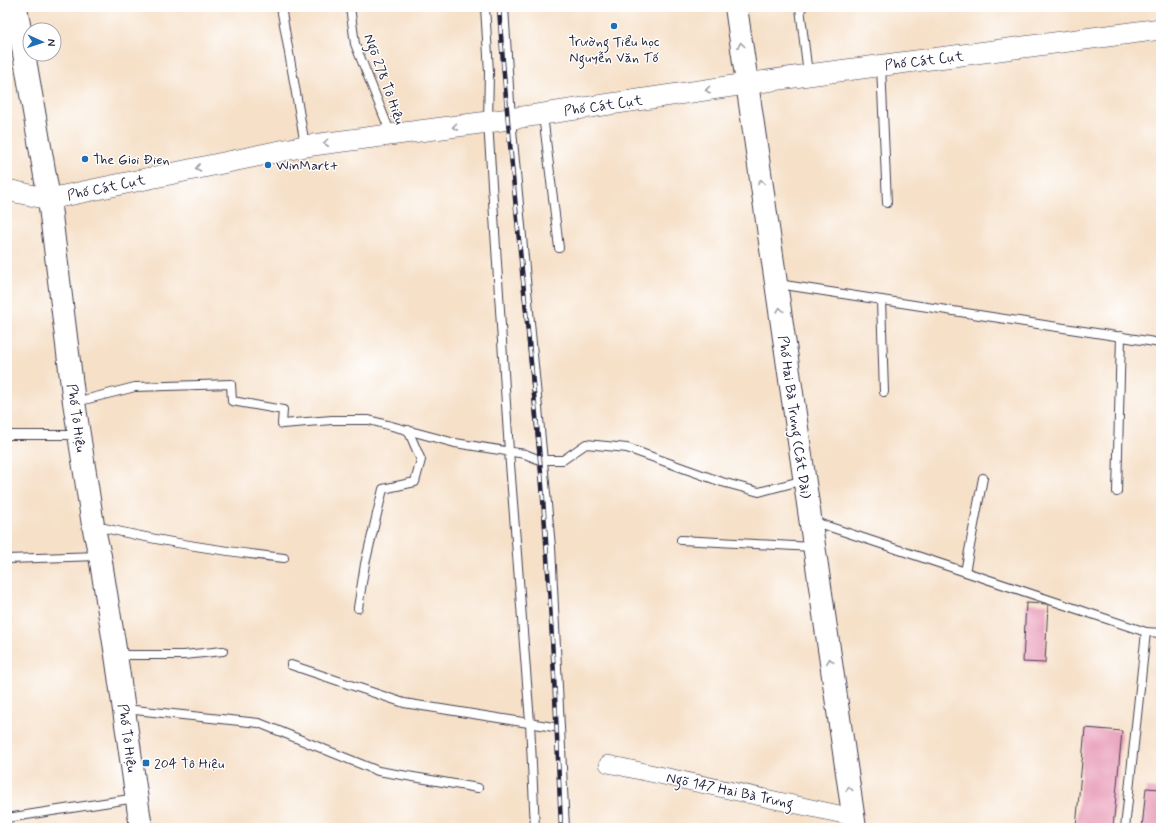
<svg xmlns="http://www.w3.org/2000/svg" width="1168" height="835" font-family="Mynerve,sans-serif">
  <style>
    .building { fill: #e796b3 }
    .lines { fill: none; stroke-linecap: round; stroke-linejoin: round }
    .service-casing { stroke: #423e50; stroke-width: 10 }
    .minor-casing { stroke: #423e50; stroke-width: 18 }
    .tertiary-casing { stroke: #423e50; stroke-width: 22 }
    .secondary-casing { stroke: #423e50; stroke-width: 24 }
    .service { stroke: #fff; stroke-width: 8 }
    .minor { stroke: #fff; stroke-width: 17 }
    .tertiary { stroke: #fff; stroke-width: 21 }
    .secondary { stroke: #fff; stroke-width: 22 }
    .rail-casing { stroke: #22223b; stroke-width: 4.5 }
    .rail { stroke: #fff; stroke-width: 3; stroke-dasharray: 9; stroke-linecap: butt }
    .oneway { stroke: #9c9ca7 }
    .poi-dot { fill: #1f6fb2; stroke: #fff; stroke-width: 1.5 }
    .labels { text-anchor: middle; stroke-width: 3; stroke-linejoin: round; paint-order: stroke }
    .poi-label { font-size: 14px; fill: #22223b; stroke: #fff; text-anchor: start }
    .street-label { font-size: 14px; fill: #22223b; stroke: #fff }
  </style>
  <rect width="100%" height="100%" fill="#fff"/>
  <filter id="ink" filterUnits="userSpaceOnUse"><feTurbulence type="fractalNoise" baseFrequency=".025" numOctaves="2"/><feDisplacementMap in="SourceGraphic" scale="8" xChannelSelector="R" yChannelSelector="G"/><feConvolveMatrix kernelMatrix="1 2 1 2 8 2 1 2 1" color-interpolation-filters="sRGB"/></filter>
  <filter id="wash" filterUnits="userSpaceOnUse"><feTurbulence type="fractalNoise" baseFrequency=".012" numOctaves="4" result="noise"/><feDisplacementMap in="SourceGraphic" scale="16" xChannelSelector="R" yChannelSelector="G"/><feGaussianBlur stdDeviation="0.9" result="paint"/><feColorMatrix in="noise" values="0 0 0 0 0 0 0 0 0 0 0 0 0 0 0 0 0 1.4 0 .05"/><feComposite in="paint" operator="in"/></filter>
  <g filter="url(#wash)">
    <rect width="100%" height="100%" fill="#f6e0c8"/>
    <g id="blocks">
      <g class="building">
        <polygon points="1026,603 1048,604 1045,663 1023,662"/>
        <polygon points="1085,728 1122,731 1113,828 1076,828"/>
        <polygon points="1146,788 1161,789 1161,828 1142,828"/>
      </g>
    </g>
  </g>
  <g filter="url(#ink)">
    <use href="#blocks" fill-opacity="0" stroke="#423e50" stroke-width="1"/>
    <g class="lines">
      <g class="service-casing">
        <g id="service">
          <polyline points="281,7 305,145"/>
          <polyline points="350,7 355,44 391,134"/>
          <polyline points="485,7 489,72 488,122 509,451 530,722 535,828"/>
          <polyline points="504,7 511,119 551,547 565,828"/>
          <polyline points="803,7 800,8 808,74"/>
          <polyline points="881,66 887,203"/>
          <polyline points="543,115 559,248"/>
          <polyline points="778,284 1161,343"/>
          <polyline points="881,300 884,392"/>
          <polyline points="76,402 135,387 231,384 232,401 283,410 282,424 332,420 369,420 455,443 525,454 540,460 563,460 586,444 627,448 722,482 759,492 804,480"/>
          <polyline points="7,435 78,435"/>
          <polyline points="1117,492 1121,336"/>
          <polyline points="812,521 1146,632 1161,633"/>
          <path d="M 96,526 C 157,541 220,551 284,558"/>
          <polyline points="681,540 813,547"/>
          <polyline points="7,559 99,556"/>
          <polyline points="965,572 983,478"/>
          <polyline points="358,608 365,564 383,489 415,482 421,460 408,430"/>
          <polyline points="117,655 184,655 223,651"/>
          <polyline points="291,665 404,703 560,728"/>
          <polyline points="125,709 259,723 378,771 478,788"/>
          <polyline points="7,818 136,798"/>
          <polyline points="1125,828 1146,632"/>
        </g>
      </g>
      <g class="minor-casing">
        <polyline id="minor" points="608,764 853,817"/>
      </g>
      <g class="tertiary-casing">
        <polyline id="tertiary" points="7,190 49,199 305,146 488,122 808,75 1161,29"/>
      </g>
      <g class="secondary-casing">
        <g id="secondary">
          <polyline points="16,7 49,199 74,402 93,525 100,556 116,655 141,828"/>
          <polyline points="736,7 855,828"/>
        </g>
      </g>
      <use href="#service" class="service"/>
      <use href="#minor" class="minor"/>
      <use href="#tertiary" class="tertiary"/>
      <use href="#secondary" class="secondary"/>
      <g class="rail-casing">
        <path id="rail" d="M 499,7 C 509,159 527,309 540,460 C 550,583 556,705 561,828"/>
      </g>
      <use href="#rail" class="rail"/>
    </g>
    <defs><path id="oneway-chevron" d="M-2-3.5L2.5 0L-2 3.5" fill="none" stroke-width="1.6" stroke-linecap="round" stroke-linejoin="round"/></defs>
    <g class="oneway">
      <use href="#oneway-chevron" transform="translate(741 45) rotate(-98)"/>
      <use href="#oneway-chevron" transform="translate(708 90) rotate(172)"/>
      <use href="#oneway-chevron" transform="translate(455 127) rotate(172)"/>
      <use href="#oneway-chevron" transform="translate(326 143) rotate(173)"/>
      <use href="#oneway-chevron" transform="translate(198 168) rotate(168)"/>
      <use href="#oneway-chevron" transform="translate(761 182) rotate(-98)"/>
      <use href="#oneway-chevron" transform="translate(780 310) rotate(-98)"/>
      <use href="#oneway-chevron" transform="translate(830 661) rotate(-98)"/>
      <use href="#oneway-chevron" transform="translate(849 789) rotate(-98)"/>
    </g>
  </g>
  <g class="poi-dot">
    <circle cx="614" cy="26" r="4"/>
    <circle cx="85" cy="159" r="4"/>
    <circle cx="268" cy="165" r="4"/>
    <rect x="142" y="759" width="8" height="8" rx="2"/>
  </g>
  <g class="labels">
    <g class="poi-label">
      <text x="614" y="46" text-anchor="middle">Trường Tiểu học<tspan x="614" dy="16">Nguyễn Văn Tố</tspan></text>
      <text x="93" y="164">The Gioi Đien</text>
      <text x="276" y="170">WinMart+</text>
      <text x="154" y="768">204 Tô Hiệu</text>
    </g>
    <g class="street-label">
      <text transform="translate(924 60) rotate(-7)" y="5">Phố Cát Cụt</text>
      <text transform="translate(385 79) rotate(70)" y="5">Ngõ 278 Tô Hiệu</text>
      <text transform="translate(603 105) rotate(-8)" y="5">Phố Cát Cụt</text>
      <text transform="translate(106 187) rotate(-12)" y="5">Phố Cát Cụt</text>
      <text transform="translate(795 417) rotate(82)" y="5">Phố Hai Bà Trưng (Cát Dài)</text>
      <text transform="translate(77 418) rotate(82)" y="5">Phố Tô Hiệu</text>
      <text transform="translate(128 738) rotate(82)" y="5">Phố Tô Hiệu</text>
      <text transform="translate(730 790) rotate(12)" y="5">Ngõ 147 Hai Bà Trưng</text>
    </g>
  </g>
  <rect width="1168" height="835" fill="none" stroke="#fff" stroke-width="24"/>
  <g transform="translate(42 42) rotate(93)"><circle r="19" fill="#ffffff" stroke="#a7a7b1"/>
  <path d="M0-3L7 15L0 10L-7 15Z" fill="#1f6fb2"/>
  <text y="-6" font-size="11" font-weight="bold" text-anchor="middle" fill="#22223b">N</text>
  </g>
</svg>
